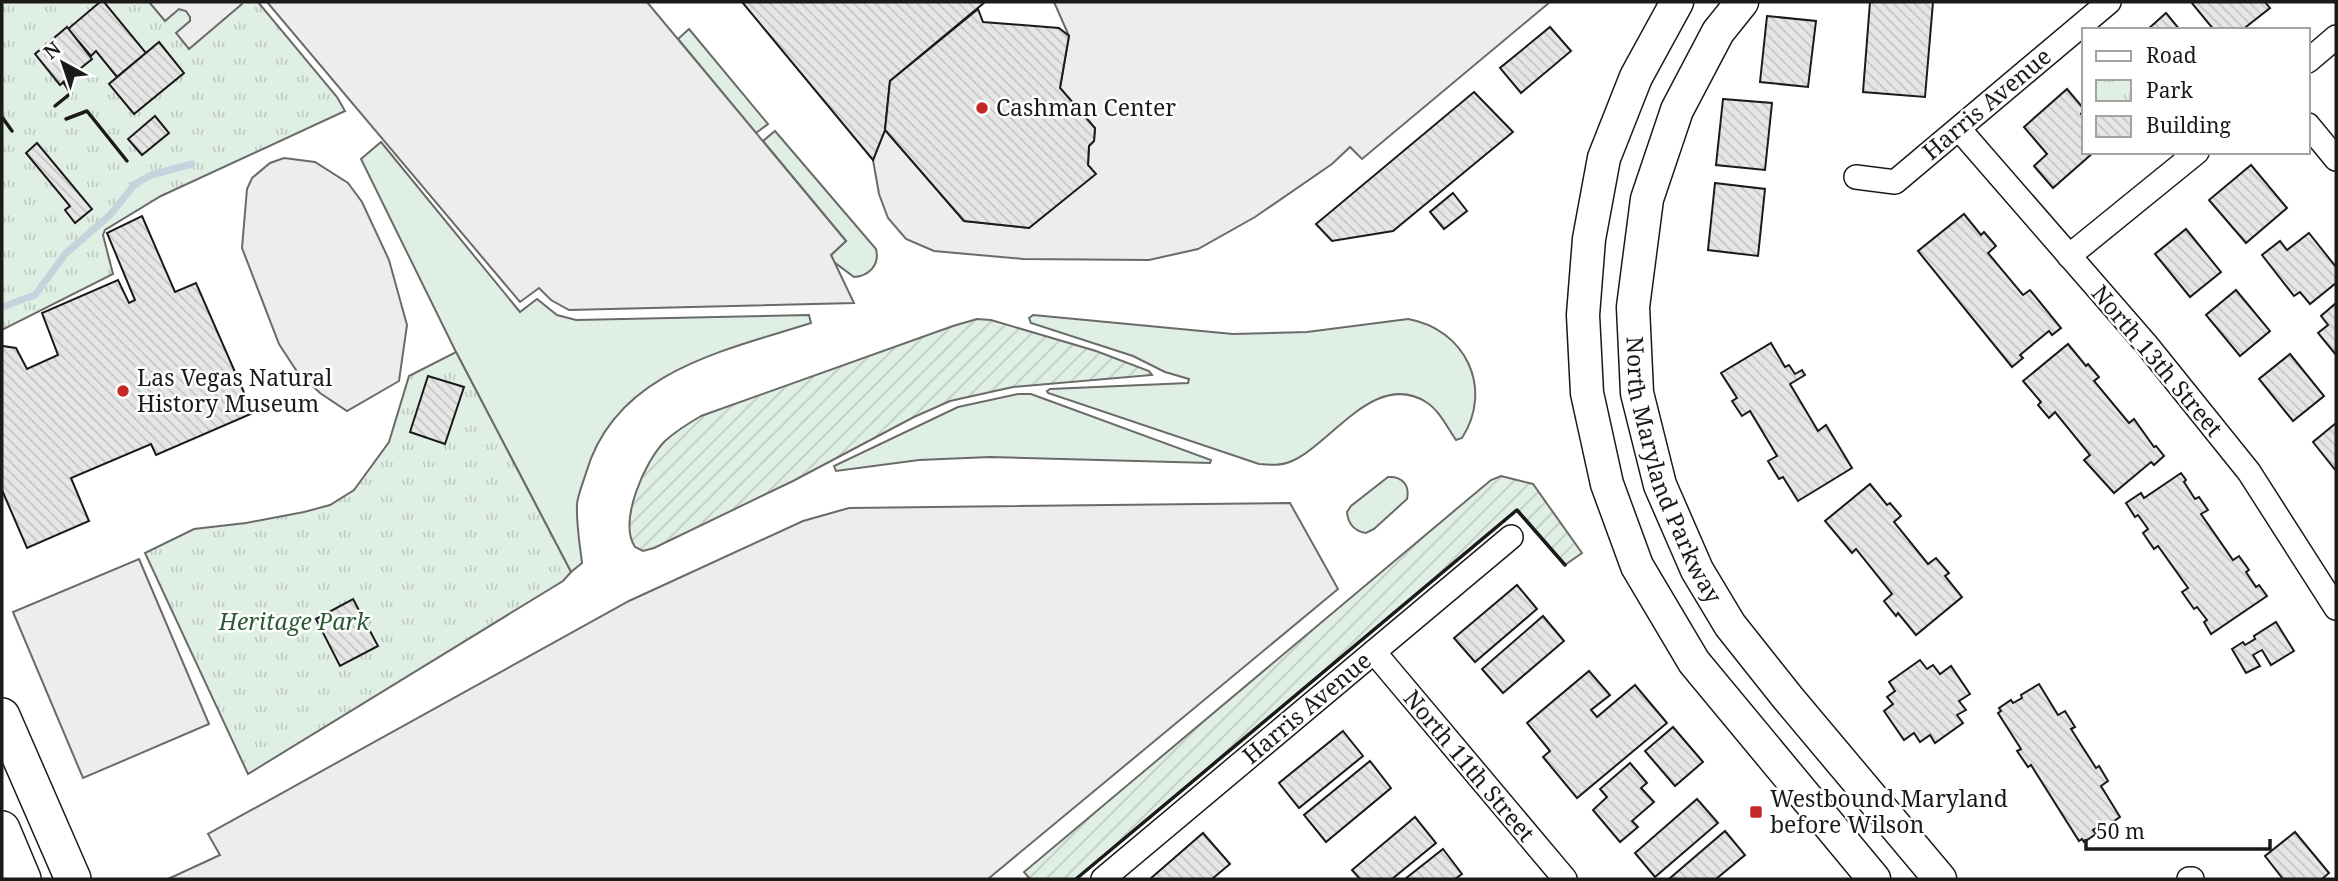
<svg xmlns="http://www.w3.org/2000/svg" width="2338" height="881" font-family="'Noto Serif',serif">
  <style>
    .grass { fill: #e0efe3; stroke: #6a6a6a; stroke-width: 2 }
    .park { fill: url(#park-tufts); stroke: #6a6a6a; stroke-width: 2 }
    .garden { fill: url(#garden-furrows); stroke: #6a6a6a; stroke-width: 2 }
    .parking { fill: #ededed; stroke: #6a6a6a; stroke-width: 2 }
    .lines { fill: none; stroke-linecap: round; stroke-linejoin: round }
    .stream { stroke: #c6d2dc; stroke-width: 7 }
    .building { fill: url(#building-back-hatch); stroke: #1a1a1a; stroke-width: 2 }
    .minor-casing { stroke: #1a1a1a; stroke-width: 26 }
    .secondary-casing { stroke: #1a1a1a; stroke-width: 35 }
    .primary-casing { stroke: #1a1a1a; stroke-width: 38 }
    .minor { stroke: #fff; stroke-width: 23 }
    .secondary { stroke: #fff; stroke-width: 32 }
    .primary { stroke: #fff; stroke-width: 35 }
    .wall { stroke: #1a1a1a; stroke-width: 3.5 }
    .poi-dot { fill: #c62828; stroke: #fff; stroke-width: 2.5 }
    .labels { text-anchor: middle; stroke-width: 5; stroke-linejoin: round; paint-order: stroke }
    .street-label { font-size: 23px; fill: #1a1a1a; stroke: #fff }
    .poi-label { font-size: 23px; fill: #1a1a1a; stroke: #fff; text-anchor: start }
    .park-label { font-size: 23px; font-style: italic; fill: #2b5a34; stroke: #fff }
  </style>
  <defs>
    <pattern id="park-tufts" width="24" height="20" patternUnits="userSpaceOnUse" patternTransform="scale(1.75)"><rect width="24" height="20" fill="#e0efe3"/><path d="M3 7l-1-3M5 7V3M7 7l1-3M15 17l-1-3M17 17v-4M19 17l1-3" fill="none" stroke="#c0ccc2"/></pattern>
    <pattern id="garden-furrows" width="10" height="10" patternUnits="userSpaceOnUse" patternTransform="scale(1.75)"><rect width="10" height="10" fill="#e0efe3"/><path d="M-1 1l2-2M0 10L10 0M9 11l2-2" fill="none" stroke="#c0ccc2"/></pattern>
    <pattern id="building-back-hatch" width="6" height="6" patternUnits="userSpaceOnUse" patternTransform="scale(1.75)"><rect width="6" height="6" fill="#e6e6e6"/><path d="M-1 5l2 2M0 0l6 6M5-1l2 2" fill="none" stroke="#c5c5c5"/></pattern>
  </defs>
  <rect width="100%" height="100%" fill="#fff"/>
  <g class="grass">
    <polygon points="689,29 768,124 756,133 678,39"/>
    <path d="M 775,131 L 876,249 C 880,265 869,276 854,277 L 834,262 L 831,255 L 846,241 L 763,141 Z"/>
    <path d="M 381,142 L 520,312 L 537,299 L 557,315 L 576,320 L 809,315 L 811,323 C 723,351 615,372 586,473 C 583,483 578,494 577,504 C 576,523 580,545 582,563 L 571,572 L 456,352 L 361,159 Z"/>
    <path d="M 1033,315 L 1233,334 L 1307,332 L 1408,319 C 1465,329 1494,388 1462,438 L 1456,440 C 1447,427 1439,410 1426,402 C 1388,378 1353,414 1327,436 C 1316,445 1305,456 1292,461 C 1281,466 1270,465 1259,464 L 1048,393 L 1047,391 L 1050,389 L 1188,383 L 1189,379 L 1165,372 L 1133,356 L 1031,323 L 1029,318 Z"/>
    <polygon points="1018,394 1031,394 1211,460 1210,463 990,457 919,460 836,471 834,466 958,407"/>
    <path d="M 1388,477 C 1402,476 1410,485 1407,499 L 1374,529 L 1366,533 C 1354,531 1348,523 1347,512 L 1351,506 Z"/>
  </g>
  <g class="park">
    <polygon points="2,2 258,2 337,97 345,111 161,196 105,230 103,235 113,274 2,330"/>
    <polygon points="456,352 571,572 563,581 248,774 145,553 194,529 246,523 304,512 330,505 354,490 389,442 409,376"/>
  </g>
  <g class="garden">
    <path d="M 977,319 L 991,320 L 1096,351 L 1149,371 L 1152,375 L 1013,387 L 950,401 L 914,417 L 793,481 L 654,548 L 643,551 L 635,547 C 618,521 645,461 665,441 C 676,431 689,423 701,416 L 953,326 Z"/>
    <polygon points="1501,476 1533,484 1582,553 1565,565 1516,510 1076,879 1030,879 1024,872 1491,480"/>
  </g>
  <g class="parking">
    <polygon points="149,2 241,2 242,4 189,49 176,33 190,21 190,17 186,11 179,9 165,21"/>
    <polygon points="267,2 647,2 846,241 831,255 854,303 569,310 551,300 539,288 520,302"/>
    <polygon points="1054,2 1550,2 1362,159 1350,147 1332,164 1255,217 1198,249 1149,260 1023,259 934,251 906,239 888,218 879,194 873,160 885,130 964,221 1029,228 1095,174 1088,165 1089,146 1094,141 1095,128 1060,88 1069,36"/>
    <polygon points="284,158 315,162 348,183 362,202 389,260 407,325 399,381 347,411 320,393 296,370 279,344 242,248 247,189 252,178 270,163"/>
    <polygon points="1290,503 1338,589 988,879 168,879 220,855 208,834 629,601 803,521 849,508"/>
    <polygon points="139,559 209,724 83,778 13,612"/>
  </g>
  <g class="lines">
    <polyline class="stream" points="2,307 35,295 66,253 110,215 135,184 151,175 192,164"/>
  </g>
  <g class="building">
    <polygon points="100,2 104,2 146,53 117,77 96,51 91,56 68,29"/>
    <polygon points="742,2 985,2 890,81 885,130 873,160"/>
    <polygon points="1870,2 1933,2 1925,97 1863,92"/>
    <polygon points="2191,2 2265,2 2270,8 2242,30 2214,30"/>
    <polygon points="978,9 983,22 1059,28 1069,36 1060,88 1095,128 1094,141 1089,146 1088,165 1096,174 1029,228 964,221 885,130 890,81"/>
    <polygon points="2166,13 2180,30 2147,30"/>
    <polygon points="1767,16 1816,21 1808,87 1760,82"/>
    <polygon points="67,27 92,59 60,85 35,54"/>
    <polygon points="1550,27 1571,51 1521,93 1500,68"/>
    <polygon points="159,42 184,73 134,114 109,84"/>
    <polygon points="2067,89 2084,109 2081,114 2084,118 2084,152 2094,152 2053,188 2034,166 2047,154 2024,127"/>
    <polygon points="1474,92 1513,132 1393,231 1332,241 1316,224"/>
    <polygon points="1723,99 1772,103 1765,170 1716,165"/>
    <polygon points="155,116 169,133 142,155 128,139"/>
    <polygon points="37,143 92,209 75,223 65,210 70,206 26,153"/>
    <polygon points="2251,165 2287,208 2246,243 2209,200"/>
    <polygon points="1715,183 1765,189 1758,256 1708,250"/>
    <polygon points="1453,193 1467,211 1444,229 1430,212"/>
    <polygon points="1964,214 1981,235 1984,232 1996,246 1988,253 2023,295 2030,290 2061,328 2052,335 2049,331 2020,355 2023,358 2012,367 1918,251"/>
    <polygon points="142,216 175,292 196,283 253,413 156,455 151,444 71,478 89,521 27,548 2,490 2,346 16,348 27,369 58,355 42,313 118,280 129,303 135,300 107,233"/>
    <polygon points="2186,229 2221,272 2190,297 2155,254"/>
    <polygon points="2309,233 2336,267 2336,283 2310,304 2300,292 2294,296 2262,255 2280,241 2287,250"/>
    <polygon points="2236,290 2270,331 2240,356 2206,315"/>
    <polygon points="2336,303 2336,355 2318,333 2328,325 2321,316"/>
    <polygon points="1771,343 1785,367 1789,365 1795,374 1802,370 1805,375 1790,384 1818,431 1826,425 1852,468 1798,501 1783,477 1779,479 1768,461 1777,456 1750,411 1742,416 1732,401 1737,398 1721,373"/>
    <polygon points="2068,344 2086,366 2088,364 2099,377 2094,381 2129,423 2134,419 2154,447 2156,446 2164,456 2154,465 2151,462 2114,493 2084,460 2090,455 2055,412 2049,418 2038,405 2041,402 2023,381"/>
    <polygon points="2290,354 2324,396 2293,421 2259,379"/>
    <polygon points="428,376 464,387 445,444 410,432"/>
    <polygon points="2336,423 2336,471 2313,442"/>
    <polygon points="2181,473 2186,480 2184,482 2195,499 2199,497 2208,510 2201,514 2233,560 2239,556 2249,570 2246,572 2256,587 2259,585 2267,596 2211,634 2204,622 2207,620 2197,607 2194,609 2182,592 2188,588 2158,546 2154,549 2143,533 2148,529 2138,515 2135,517 2126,503 2141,493 2144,498"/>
    <polygon points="1870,484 1887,505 1890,503 1901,516 1894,522 1928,564 1936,558 1949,573 1945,576 1962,597 1916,635 1898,613 1896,616 1884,601 1892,594 1856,549 1852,553 1825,521"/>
    <polygon points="1517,585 1537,609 1475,662 1454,638"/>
    <polygon points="353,599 378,646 340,666 316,619"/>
    <polygon points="1543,616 1564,641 1503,693 1482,669"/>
    <polygon points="2276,622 2294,651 2271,665 2262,650 2253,655 2260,666 2246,673 2232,649 2243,642 2245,645 2255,639 2254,636"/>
    <polygon points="1920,660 1927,669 1933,665 1940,674 1951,666 1970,694 1959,701 1966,710 1957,715 1963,723 1935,743 1930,735 1920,742 1914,733 1904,740 1884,711 1893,704 1887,697 1895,691 1889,682"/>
    <polygon points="1589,671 1610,695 1591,710 1597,717 1635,685 1667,723 1577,798 1543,757 1550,751 1527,723"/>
    <polygon points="2039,684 2058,715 2065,711 2075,727 2071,729 2096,768 2099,766 2108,781 2101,786 2120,817 2105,827 2102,824 2093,830 2096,834 2084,842 2082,839 2079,841 2031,765 2028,767 2017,751 2021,749 1998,713 2001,711 1999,708 2011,700 2013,703 2022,698 2021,695"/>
    <polygon points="1673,727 1703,762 1675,786 1645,751"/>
    <polygon points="1343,731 1363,756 1299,808 1279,783"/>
    <polygon points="1370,761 1391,788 1326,842 1304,815"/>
    <polygon points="1630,763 1647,783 1641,788 1654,802 1632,821 1638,827 1620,842 1593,810 1607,797 1600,789"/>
    <polygon points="1697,799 1718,823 1655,877 1635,853"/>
    <polygon points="1415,817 1436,843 1392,879 1360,879 1352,870"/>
    <polygon points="1725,831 1745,855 1716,879 1669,879"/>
    <polygon points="2295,832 2329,873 2322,879 2283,879 2265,856"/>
    <polygon points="1203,833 1230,864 1212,879 1150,879"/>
    <polygon points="1443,849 1462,874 1455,879 1405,879"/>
  </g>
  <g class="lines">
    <g class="minor-casing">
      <g id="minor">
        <polyline points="2308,61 2336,37"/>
        <polyline points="2308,125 2336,159"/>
        <polyline points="1959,129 2146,344 2249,472 2336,608"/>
        <polyline points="1856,177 1895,182 2109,2"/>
        <polyline points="2069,256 2197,152"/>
        <polyline points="1374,652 1565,879"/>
        <polyline points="1103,879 1511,537"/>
        <polyline points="2189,879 2192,879"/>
      </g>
    </g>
    <g class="secondary-casing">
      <g id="secondary">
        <polyline points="1677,2 1636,77 1604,158 1589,239 1583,315 1587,393 1607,484 1637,566 1694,662 1874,879"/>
        <path id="s1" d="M 1742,2 L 1718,32 L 1677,110 L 1647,199 L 1633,307 L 1637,393 L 1660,485 L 1697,570 L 1730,625 L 1788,698 L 1940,879"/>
      </g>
    </g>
    <g class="primary-casing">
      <g id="primary">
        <polyline points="2,716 73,879"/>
        <polyline points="2,829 23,879"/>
      </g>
    </g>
    <use href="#minor" class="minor"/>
    <use href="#secondary" class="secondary"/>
    <use href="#primary" class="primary"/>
    <g class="wall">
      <polyline points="55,106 71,93 64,82"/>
      <polyline points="2,117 12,131"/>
      <polyline points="66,119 87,111 127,161"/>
      <polyline points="1076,879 1517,510 1565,565"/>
    </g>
  </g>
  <g class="poi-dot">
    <circle cx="982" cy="108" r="7"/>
    <circle cx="123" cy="391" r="7"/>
    <rect x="1749" y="805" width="14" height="14" rx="3.5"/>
  </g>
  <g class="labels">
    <g class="street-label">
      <text transform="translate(1987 104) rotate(-40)" y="8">Harris Avenue</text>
      <text transform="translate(2157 361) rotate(50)" y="8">North 13th Street</text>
      <text dy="8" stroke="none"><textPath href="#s1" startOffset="499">North Maryland Parkway</textPath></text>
      <text transform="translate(1307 708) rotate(-40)" y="8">Harris Avenue</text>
      <text transform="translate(1469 766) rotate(50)" y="8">North 11th Street</text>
    </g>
    <g class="poi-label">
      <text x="996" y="116">Cashman Center</text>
      <text x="137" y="386">Las Vegas Natural<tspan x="137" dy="26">History Museum</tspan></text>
      <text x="1770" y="807">Westbound Maryland<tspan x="1770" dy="26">before Wilson</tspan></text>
    </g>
    <g class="park-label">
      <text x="294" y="630">Heritage Park</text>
    </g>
  </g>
  <rect width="2338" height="881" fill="none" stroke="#1a1a1a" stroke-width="7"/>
  <rect x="2082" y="28" width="228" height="126" fill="#ffffff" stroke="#a3a3a3" stroke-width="2"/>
  <rect x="2096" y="51" width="35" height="10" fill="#ffffff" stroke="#a3a3a3" stroke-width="2"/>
  <text x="2146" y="63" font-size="21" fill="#1a1a1a">Road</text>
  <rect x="2096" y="80" width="35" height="21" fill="url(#park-tufts)" stroke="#a3a3a3" stroke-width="2"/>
  <text x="2146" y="98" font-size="21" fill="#1a1a1a">Park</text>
  <rect x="2096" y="116" width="35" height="21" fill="url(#building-back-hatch)" stroke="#a3a3a3" stroke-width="2"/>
  <text x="2146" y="133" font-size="21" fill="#1a1a1a">Building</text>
  <g transform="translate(63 63) rotate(320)" stroke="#ffffff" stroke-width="5" paint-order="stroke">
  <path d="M0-5L12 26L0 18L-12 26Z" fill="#1a1a1a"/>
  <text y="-10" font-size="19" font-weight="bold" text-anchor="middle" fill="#1a1a1a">N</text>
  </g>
  <path d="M2086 839v10h184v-10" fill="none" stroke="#1a1a1a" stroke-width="3.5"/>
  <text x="2096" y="839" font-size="21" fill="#1a1a1a" stroke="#ffffff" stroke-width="5" paint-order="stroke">50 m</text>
</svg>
